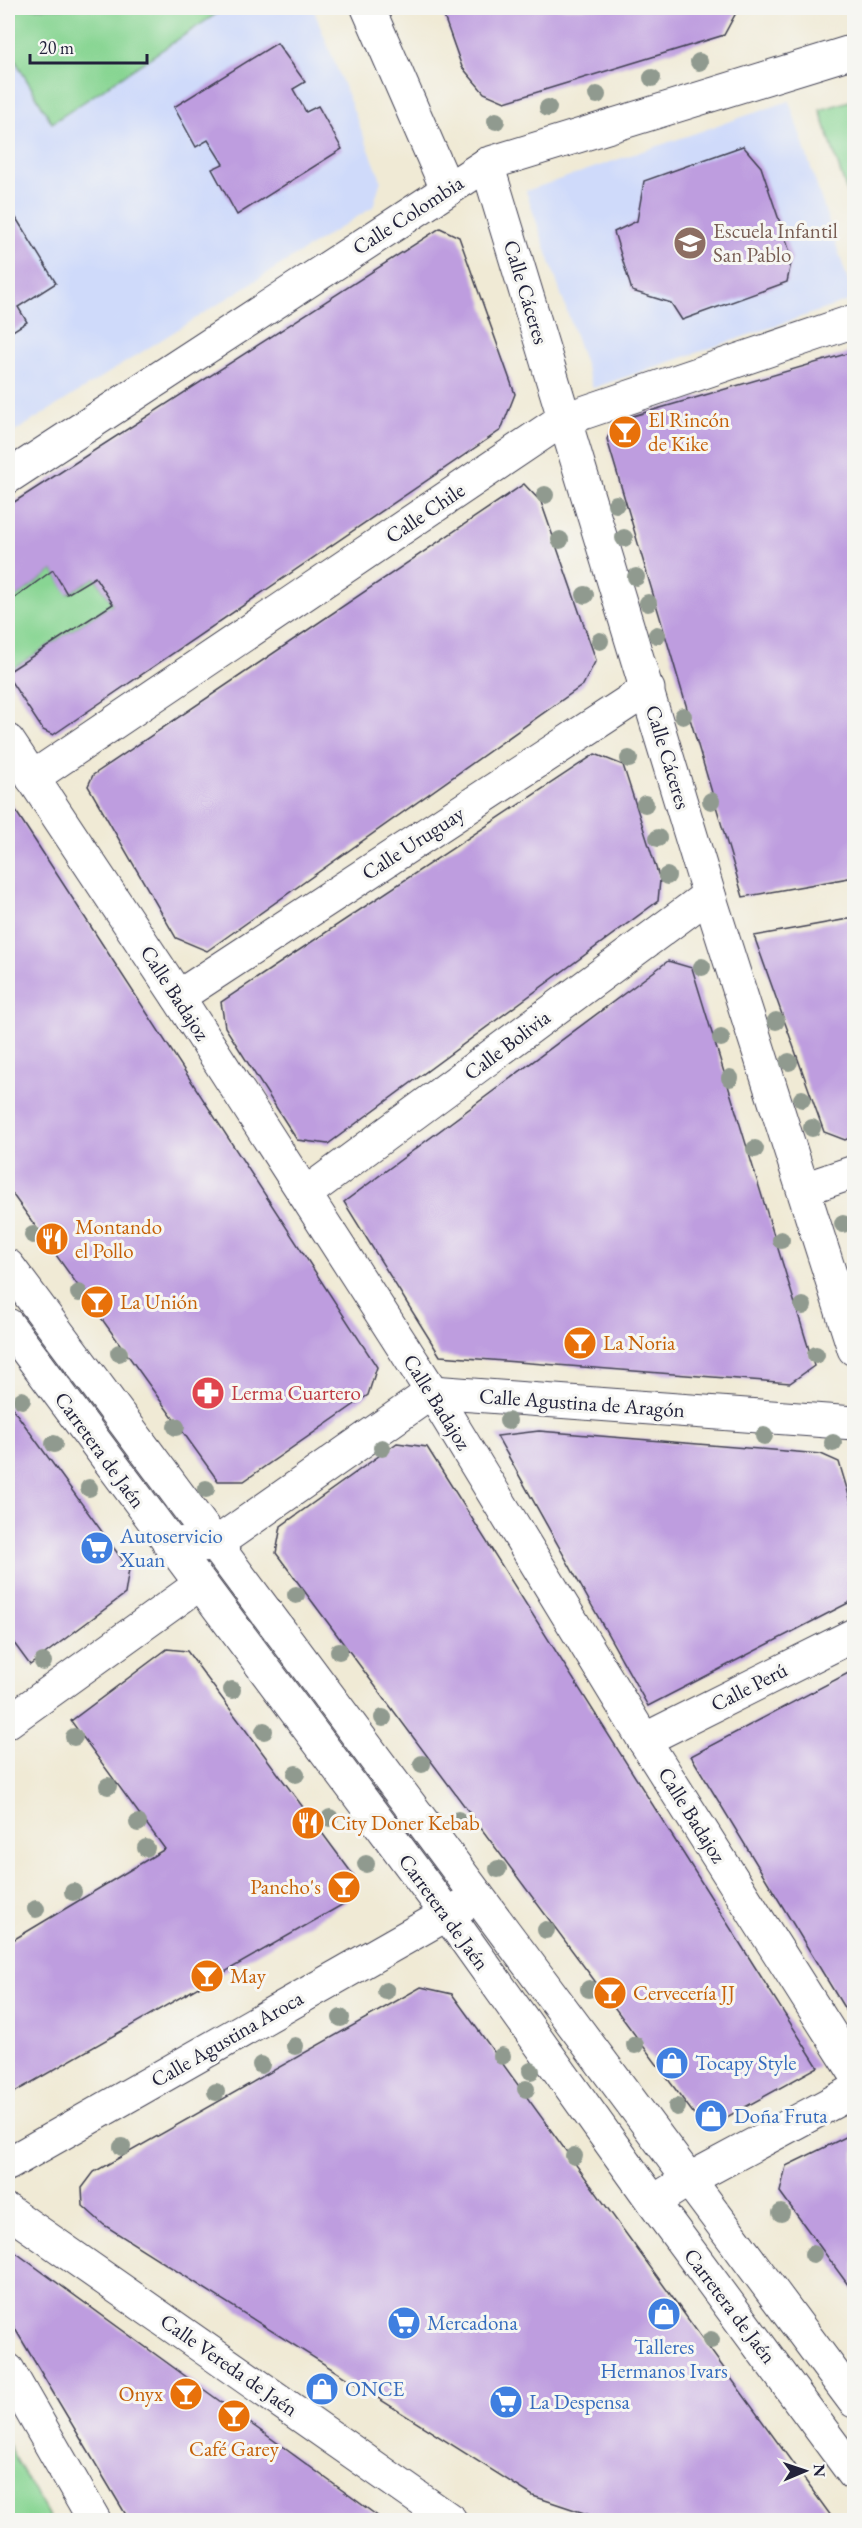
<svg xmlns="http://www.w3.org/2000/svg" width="862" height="2528" font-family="'EB Garamond',serif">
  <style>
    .built { fill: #cfdafa }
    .green { fill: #88d593; stroke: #557c67; stroke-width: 1.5 }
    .building { fill: #be9ddf }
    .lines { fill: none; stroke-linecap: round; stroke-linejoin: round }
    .pedestrian-casing { stroke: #414052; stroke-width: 34 }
    .minor-casing { stroke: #414052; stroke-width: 35 }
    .primary-casing { stroke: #414052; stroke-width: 35 }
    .pedestrian { stroke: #fff; stroke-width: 32 }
    .minor { stroke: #fff; stroke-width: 33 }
    .primary { stroke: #fff; stroke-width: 33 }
    .tree { fill: #909a8f }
    .labels { text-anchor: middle; stroke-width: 6; stroke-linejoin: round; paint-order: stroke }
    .street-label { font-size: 21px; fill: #22223b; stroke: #f6f6f2 }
    .education-label { font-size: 21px; fill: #785e54; stroke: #f6f6f2; text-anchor: start }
    .food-label { font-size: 21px; fill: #c56008; stroke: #f6f6f2; text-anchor: start }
    .health-label { font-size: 21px; fill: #be3a42; stroke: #f6f6f2; text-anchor: start }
    .shop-label { font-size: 21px; fill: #366cbe; stroke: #f6f6f2; text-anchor: start }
  </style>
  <rect width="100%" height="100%" fill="#f6f6f2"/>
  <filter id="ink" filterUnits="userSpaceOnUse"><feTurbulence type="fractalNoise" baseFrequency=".0167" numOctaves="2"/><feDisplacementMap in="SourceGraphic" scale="12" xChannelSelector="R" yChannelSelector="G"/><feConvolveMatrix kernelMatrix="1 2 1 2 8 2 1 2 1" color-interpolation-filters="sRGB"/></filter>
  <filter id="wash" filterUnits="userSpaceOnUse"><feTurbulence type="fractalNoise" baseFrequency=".008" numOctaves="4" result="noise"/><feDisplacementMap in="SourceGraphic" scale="24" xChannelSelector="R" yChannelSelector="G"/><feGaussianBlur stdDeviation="1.35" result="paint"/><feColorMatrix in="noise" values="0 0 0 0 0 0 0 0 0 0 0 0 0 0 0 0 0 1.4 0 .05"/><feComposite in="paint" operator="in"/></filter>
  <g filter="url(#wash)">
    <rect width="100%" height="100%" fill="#f0ead5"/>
    <g class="built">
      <polygon points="8,8 313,8 381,180 373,207 8,436"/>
      <polygon points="789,101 854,299 593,388 526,191"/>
    </g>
    <g class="green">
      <polygon points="8,8 225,8 52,123 8,48"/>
      <polygon points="849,101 854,106 854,214 820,110"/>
      <polygon points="53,570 68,594 95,577 113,604 8,672 8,603"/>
      <polygon points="8,2445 51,2520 8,2520"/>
    </g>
    <g id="blocks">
      <g class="building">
        <polygon points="441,8 738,8 738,9 724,35 505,102 484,93 462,67"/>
        <polygon points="277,43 305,82 293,89 306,112 318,106 342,149 237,215 212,169 223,164 208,140 196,147 174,107"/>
        <polygon points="743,146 761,167 792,258 787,282 682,320 671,303 632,291 614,232 637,221 644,181"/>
        <polygon points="8,205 56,283 18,307 27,322 8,334"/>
        <polygon points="440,228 459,237 515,394 501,430 53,735 43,730 8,677 8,672 113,604 95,577 67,594 53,570 8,603 8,506"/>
        <polygon points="849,353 854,356 854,877 743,897 607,439 616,421"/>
        <polygon points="524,484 541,502 596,660 583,685 207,951 176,938 88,786 93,775"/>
        <polygon points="595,754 623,765 660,880 658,901 328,1144 297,1140 225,1027 221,1002"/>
        <polygon points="8,799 377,1367 368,1395 244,1481 218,1481 8,1188"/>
        <polygon points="854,918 854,1136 845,1140 824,1132 754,936"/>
        <polygon points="668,961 692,968 814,1366 790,1383 440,1356 344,1202"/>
        <polygon points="8,1402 129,1569 125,1594 30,1665 8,1635"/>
        <polygon points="539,1431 821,1454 839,1462 854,1512 854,1600 648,1706 497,1436"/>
        <polygon points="397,1443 427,1447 818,2067 705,2129 276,1553 281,1526"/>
        <polygon points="167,1649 187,1651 354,1876 347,1902 8,2096 8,1943 165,1849 71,1721"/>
        <polygon points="854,1670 854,2024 691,1756"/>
        <polygon points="421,1987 452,1994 834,2520 605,2520 533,2496 104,2225 83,2206 82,2188 94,2172"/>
        <polygon points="854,2133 854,2293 780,2192 786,2166"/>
        <polygon points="8,2247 221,2402 383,2520 129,2520 8,2317"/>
      </g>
    </g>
  </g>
  <g filter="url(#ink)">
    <use href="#blocks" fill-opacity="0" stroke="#414052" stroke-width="1.5"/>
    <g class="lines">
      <g class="pedestrian-casing">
        <polyline id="pedestrian" points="8,1722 200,1584"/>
      </g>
      <g class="minor-casing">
        <g id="minor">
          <polyline points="368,8 447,189"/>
          <polyline points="487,164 709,895 854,1349"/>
          <polyline points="8,477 487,164 854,51"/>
          <polyline points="8,741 178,997 432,1392 644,1740 854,2071"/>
          <polyline points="32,778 562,420 854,321"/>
          <polyline points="178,997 648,689"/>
          <polyline points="804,1189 854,1172"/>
          <polyline points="305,1194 709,895"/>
          <polyline points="169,1543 214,1545 432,1392 854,1423"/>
          <polyline points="644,1740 854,1635"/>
          <polyline points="8,2164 470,1901"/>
          <polyline points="653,2202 688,2180 854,2091"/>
          <polyline points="8,2211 450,2520"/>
          <polyline points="8,2370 94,2520"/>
        </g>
      </g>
      <g class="primary-casing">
        <g id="primary">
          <polyline points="8,1266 854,2401"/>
          <polyline points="8,1325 447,1914 653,2202 854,2474"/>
        </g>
      </g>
      <use href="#pedestrian" class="pedestrian"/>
      <use href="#minor" class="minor"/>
      <use href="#primary" class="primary"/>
    </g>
    <g class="tree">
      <circle cx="699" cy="62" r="9"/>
      <circle cx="652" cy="78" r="9"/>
      <circle cx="597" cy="95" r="9"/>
      <circle cx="548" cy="108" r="9"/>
      <circle cx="496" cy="121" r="9"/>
      <circle cx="545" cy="495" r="9"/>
      <circle cx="616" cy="504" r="9"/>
      <circle cx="624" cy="538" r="9"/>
      <circle cx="560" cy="540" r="9"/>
      <circle cx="636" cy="577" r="9"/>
      <circle cx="585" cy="595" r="9"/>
      <circle cx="648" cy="603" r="9"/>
      <circle cx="657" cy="635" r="9"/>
      <circle cx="600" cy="641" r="9"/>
      <circle cx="683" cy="716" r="9"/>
      <circle cx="629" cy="759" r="9"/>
      <circle cx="711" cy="801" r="9"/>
      <circle cx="645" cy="804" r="9"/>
      <circle cx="658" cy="838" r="9"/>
      <circle cx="667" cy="876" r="9"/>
      <circle cx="702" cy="967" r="9"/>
      <circle cx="776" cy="1021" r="9"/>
      <circle cx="721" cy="1038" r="9"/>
      <circle cx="789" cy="1062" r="9"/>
      <circle cx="730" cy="1078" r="9"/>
      <circle cx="802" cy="1099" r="9"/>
      <circle cx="812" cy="1128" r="9"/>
      <circle cx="755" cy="1149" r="9"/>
      <circle cx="843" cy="1224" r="9"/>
      <circle cx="33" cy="1235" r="9"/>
      <circle cx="781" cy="1240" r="9"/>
      <circle cx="79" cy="1293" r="9"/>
      <circle cx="803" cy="1306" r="9"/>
      <circle cx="119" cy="1353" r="9"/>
      <circle cx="816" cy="1355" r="9"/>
      <circle cx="22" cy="1400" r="9"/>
      <circle cx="508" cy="1421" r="9"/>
      <circle cx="176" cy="1427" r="9"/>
      <circle cx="764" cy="1436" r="9"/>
      <circle cx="833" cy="1443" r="9"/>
      <circle cx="54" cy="1444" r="9"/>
      <circle cx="382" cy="1448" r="9"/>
      <circle cx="89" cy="1488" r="9"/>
      <circle cx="206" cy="1489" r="9"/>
      <circle cx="296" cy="1595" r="9"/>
      <circle cx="339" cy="1651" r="9"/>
      <circle cx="43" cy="1662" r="9"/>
      <circle cx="232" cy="1690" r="9"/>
      <circle cx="383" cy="1718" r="9"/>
      <circle cx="264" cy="1731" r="9"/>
      <circle cx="74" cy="1737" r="9"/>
      <circle cx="422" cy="1764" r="9"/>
      <circle cx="296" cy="1774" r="9"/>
      <circle cx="108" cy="1786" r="9"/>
      <circle cx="330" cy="1818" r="9"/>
      <circle cx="458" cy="1820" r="9"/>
      <circle cx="138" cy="1823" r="9"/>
      <circle cx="146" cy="1848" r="9"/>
      <circle cx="366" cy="1864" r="9"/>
      <circle cx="498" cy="1869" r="9"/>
      <circle cx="73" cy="1892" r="9"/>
      <circle cx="36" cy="1909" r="9"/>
      <circle cx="546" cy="1930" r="9"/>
      <circle cx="589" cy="1989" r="9"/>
      <circle cx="386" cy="1991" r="9"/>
      <circle cx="341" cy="2018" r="9"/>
      <circle cx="635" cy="2045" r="9"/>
      <circle cx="295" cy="2046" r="9"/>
      <circle cx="502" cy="2056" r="9"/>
      <circle cx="261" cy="2065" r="9"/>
      <circle cx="531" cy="2071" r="9"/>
      <circle cx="526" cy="2089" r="9"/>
      <circle cx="216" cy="2092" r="9"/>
      <circle cx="677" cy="2107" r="9"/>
      <circle cx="122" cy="2147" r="9"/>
      <circle cx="574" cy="2156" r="9"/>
      <circle cx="781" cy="2213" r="9"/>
      <circle cx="813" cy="2254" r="9"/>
      <circle cx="711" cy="2340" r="9"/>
    </g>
  </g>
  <defs>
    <g id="school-disc" transform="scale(1.725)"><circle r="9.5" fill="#8d6e63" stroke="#f6f6f2"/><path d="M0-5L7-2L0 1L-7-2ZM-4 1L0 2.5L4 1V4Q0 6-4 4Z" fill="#fff"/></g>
    <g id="bar-disc" transform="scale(1.725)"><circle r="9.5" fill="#e8710a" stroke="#f6f6f2"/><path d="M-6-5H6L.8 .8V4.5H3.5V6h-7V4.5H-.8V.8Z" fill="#fff"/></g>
    <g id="restaurant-disc" transform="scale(1.725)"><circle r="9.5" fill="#e8710a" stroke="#f6f6f2"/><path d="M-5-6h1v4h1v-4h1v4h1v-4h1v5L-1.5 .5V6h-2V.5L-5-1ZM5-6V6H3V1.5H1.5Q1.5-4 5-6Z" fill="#fff"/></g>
    <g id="pharmacy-disc" transform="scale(1.725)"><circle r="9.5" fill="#e0444e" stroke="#f6f6f2"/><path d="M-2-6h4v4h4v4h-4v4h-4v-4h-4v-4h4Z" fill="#fff"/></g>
    <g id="supermarket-disc" transform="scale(1.725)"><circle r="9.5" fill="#3f7fe0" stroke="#f6f6f2"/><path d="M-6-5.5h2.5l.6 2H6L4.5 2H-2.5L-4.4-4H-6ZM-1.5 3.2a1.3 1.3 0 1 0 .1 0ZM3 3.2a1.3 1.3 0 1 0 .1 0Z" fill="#fff"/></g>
    <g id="shop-disc" transform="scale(1.725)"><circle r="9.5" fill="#3f7fe0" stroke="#f6f6f2"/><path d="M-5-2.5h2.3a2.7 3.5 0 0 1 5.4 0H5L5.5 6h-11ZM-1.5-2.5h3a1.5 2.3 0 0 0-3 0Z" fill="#fff"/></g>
  </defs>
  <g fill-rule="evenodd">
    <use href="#school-disc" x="690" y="243"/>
    <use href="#bar-disc" x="625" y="432"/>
    <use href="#restaurant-disc" x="52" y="1239"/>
    <use href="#bar-disc" x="97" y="1302"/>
    <use href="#bar-disc" x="580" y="1343"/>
    <use href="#pharmacy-disc" x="208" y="1393"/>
    <use href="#supermarket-disc" x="97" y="1548"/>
    <use href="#restaurant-disc" x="308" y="1823"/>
    <use href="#bar-disc" x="344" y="1887"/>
    <use href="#bar-disc" x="207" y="1976"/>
    <use href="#bar-disc" x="610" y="1993"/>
    <use href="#shop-disc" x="672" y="2063"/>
    <use href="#shop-disc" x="711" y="2116"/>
    <use href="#shop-disc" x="664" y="2314"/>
    <use href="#supermarket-disc" x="404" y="2323"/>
    <use href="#shop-disc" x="322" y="2389"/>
    <use href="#bar-disc" x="186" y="2394"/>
    <use href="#supermarket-disc" x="506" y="2402"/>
    <use href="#bar-disc" x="234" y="2416"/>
  </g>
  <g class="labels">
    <g class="street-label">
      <text transform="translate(408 215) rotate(-33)" y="7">Calle Colombia</text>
      <text transform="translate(526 292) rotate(73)" y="7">Calle Cáceres</text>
      <text transform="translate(425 513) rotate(-34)" y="7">Calle Chile</text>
      <text transform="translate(668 757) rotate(73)" y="7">Calle Cáceres</text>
      <text transform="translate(413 843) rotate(-33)" y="7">Calle Uruguay</text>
      <text transform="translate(175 993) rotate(57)" y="7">Calle Badajoz</text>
      <text transform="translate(507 1045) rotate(-37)" y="7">Calle Bolivia</text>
      <text transform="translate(437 1402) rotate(58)" y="7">Calle Badajoz</text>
      <text transform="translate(582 1403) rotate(4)" y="7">Calle Agustina de Aragón</text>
      <text transform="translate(100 1450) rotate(54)" y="7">Carretera de Jaén</text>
      <text transform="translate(749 1687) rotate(-27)" y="7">Calle Perú</text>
      <text transform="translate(692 1815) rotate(58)" y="7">Calle Badajoz</text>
      <text transform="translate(444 1912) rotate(54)" y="7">Carretera de Jaén</text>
      <text transform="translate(227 2039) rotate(-30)" y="7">Calle Agustina Aroca</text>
      <text transform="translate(730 2306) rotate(53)" y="7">Carretera de Jaén</text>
      <text transform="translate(229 2365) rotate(35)" y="7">Calle Vereda de Jaén</text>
    </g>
    <g class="education-label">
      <text x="713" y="238">Escuela Infantil<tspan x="713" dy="24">San Pablo</tspan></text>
    </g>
    <g class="food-label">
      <text x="648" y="427">El Rincón<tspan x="648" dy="24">de Kike</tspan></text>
      <text x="75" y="1234">Montando<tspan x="75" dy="24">el Pollo</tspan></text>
      <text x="120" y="1309">La Unión</text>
      <text x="603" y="1350">La Noria</text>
      <text x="331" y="1830">City Doner Kebab</text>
      <text x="321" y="1894" text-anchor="end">Pancho's</text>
      <text x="230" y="1983">May</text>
      <text x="633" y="2000">Cervecería JJ</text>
      <text x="163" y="2401" text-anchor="end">Onyx</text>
      <text x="234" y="2456" text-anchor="middle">Café Garey</text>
    </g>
    <g class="health-label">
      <text x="231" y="1400">Lerma Cuartero</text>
    </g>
    <g class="shop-label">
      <text x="120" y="1543">Autoservicio<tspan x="120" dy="24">Xuan</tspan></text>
      <text x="695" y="2070">Tocapy Style</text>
      <text x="734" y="2123">Doña Fruta</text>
      <text x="427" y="2330">Mercadona</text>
      <text x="664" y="2354" text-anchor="middle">Talleres<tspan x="664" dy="24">Hermanos Ivars</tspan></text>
      <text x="345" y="2396">ONCE</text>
      <text x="529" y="2409">La Despensa</text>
    </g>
  </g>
  <rect width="862" height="2528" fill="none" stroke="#f6f6f2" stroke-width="30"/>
  <g transform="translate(805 2471) rotate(88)" stroke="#f6f6f2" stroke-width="4.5" paint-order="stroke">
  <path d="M0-4.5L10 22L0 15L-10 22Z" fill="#22223b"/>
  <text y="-9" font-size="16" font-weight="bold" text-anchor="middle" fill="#22223b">N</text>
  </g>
  <path d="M30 54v9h117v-9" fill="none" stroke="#22223b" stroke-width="3"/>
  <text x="39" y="54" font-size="18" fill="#22223b" stroke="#f6f6f2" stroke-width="4.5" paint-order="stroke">20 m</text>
</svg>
